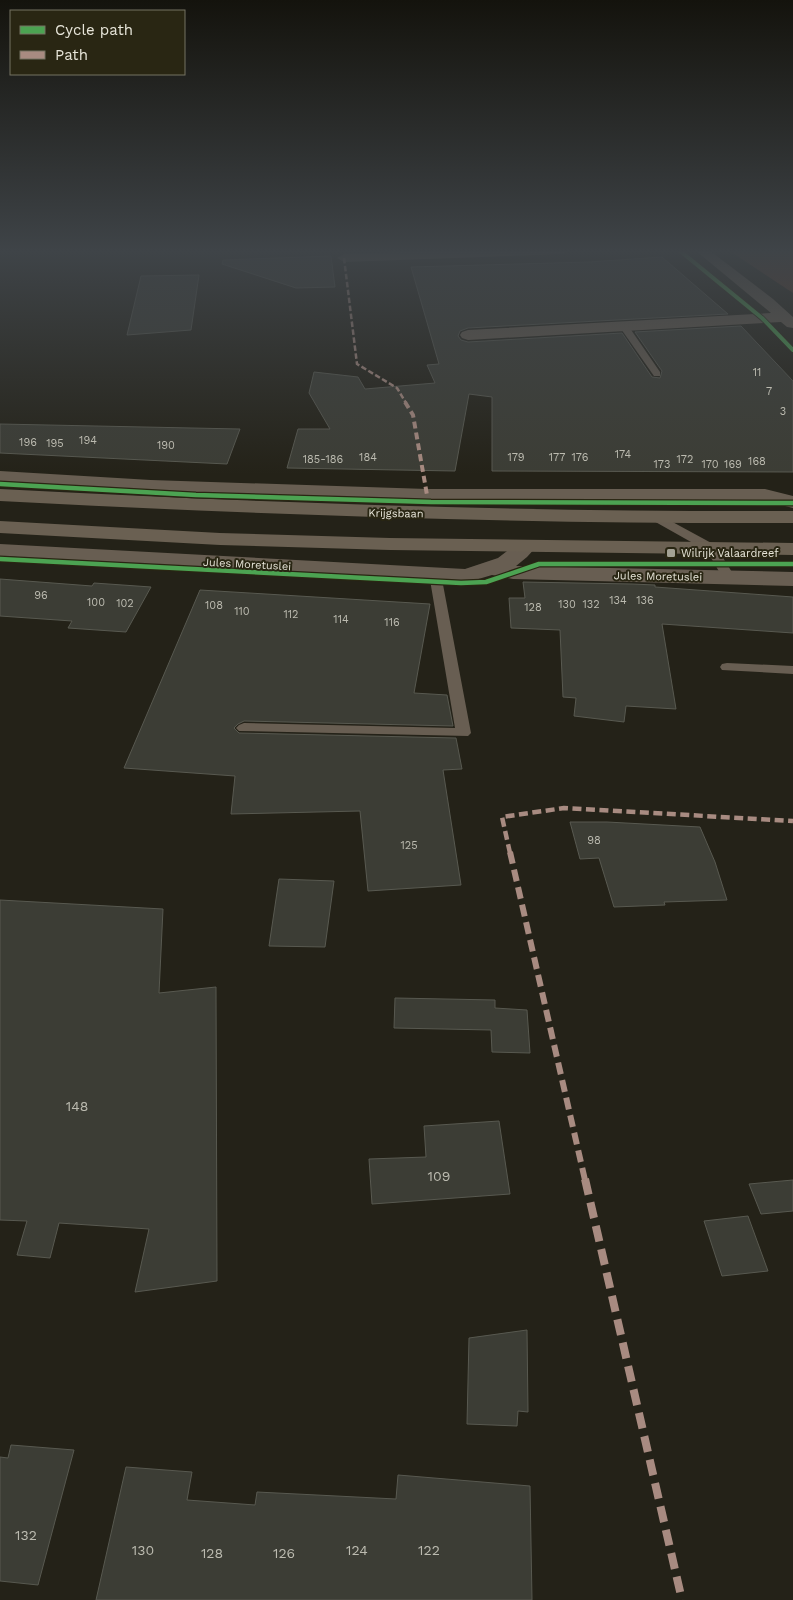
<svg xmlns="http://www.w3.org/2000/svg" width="793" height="1600" font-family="'Work Sans',sans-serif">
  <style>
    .green { fill: #5c3a2b }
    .building { fill: #3c3d35; stroke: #585950 }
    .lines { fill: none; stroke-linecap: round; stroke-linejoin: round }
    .service { fill: #685e52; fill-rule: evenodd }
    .minor { fill: #685e52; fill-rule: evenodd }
    .secondary { fill: #6a6052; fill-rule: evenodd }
    .quiet-far4 { stroke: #a88b81; stroke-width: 2.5; stroke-dasharray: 5.5 2.5; stroke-linecap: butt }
    .quiet-far3 { stroke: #a88b81; stroke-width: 4; stroke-dasharray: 7 4; stroke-linecap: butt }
    .quiet-far2 { stroke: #a88b81; stroke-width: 4.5; stroke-dasharray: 9 4.5; stroke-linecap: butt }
    .quiet-far1 { stroke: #a88b81; stroke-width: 6; stroke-dasharray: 12 6; stroke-linecap: butt }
    .quiet { stroke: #a88b81; stroke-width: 8; stroke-dasharray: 16 8; stroke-linecap: butt }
    .cycleway-far1-casing { stroke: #292613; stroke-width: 5.5 }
    .cycleway-casing { stroke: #292613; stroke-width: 7 }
    .cycleway-far1 { stroke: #4ca352; stroke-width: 4 }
    .cycleway { stroke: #4ca352; stroke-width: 4.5 }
    .poi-dot { fill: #a3a195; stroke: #292613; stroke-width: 2 }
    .labels { text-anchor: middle; stroke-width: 4; stroke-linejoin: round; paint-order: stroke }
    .number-label { font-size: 11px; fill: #bcbbb0 }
    .far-street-label { font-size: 11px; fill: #e7e5d9; stroke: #292613 }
    .far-poi-label { font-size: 11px; fill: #e7e5d9; stroke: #292613; text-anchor: start }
    .near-number-label { font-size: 14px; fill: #bcbbb0 }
  </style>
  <rect width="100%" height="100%" fill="#242218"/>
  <polygon class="green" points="728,250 793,250 793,293"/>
  <g class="building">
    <polygon points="331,256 335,287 296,288 222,264 223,260"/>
    <polygon points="662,257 728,314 468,328 460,331 458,336 461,340 468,342 622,333 652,377 660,378 662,371 635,332 741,326 793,381 793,472 492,471 492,397 469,394 455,471 287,468 298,429 330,429 309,393 314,372 358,377 365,389 435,383 427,365 439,364 411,267 589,262"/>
    <polygon points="199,275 191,330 127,335 141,276"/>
    <polygon points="0,424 240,429 227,464 0,453"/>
    <polygon points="0,579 92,586 94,583 151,587 126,632 68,628 72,621 0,616"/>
    <polygon points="523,582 632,584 655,585 655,587 793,597 793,633 662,624 676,709 626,706 624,722 574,716 576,698 563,697 560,630 511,628 509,598 525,598"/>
    <polygon points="200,590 430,604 414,693 447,695 453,726 244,721 238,724 234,728 239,733 456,738 462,769 443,770 461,885 368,891 360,811 231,814 235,776 124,768"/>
    <polygon points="570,822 607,822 700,827 715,862 727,900 664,902 665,905 614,907 599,858 580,859"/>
    <polygon points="279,879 334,881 325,947 269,946"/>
    <polygon points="0,900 163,909 159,993 216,987 217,1281 135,1292 149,1229 59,1223 50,1258 17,1255 27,1221 0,1220"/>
    <polygon points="395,998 495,1000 495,1008 527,1010 530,1053 492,1052 491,1030 394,1028"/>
    <polygon points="499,1121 510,1194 372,1204 369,1159 426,1157 424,1126"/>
    <polygon points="793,1180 793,1211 761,1214 749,1184"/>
    <polygon points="748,1216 768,1271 722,1276 704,1221"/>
    <polygon points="527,1330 528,1412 518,1411 517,1426 467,1424 469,1338"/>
    <polygon points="11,1445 74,1450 38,1585 0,1581 0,1457 8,1458"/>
    <polygon points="126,1467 192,1472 187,1500 255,1505 257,1492 396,1499 398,1475 530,1486 532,1600 96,1600"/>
  </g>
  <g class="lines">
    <g class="service">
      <polygon points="624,323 627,324 660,372 660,376 654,376 619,326"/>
      <polygon points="656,513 715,545 735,577 734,580 724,580 707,551 652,520 650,517 652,514"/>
      <polygon points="435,570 441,574 471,733 468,736 239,731 236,728 239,725 244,723 455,728 429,574"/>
      <polygon points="727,663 793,666 793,674 722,670 720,667 722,664"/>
    </g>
    <g class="minor">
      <polygon points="462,250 569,250 562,254 344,262 337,258 344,254"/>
      <polygon points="695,250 709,250 773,299 793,317 793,328 787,327 781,322 468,340 462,338 460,335 462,332 468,330 771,313"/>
      <polygon points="0,471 151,480 427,489 765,489 793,496 793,508 765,501 427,501 151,492 0,483"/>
      <polygon points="526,540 533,542 537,546 527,557 516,566 793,572 793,586 513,579 492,575 465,583 0,556 0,544 465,569 498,558 519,542"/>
    </g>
    <g class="secondary">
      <path d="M 0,489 C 264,503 528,512 793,511 L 793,523 C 528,524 264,515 0,501 Z"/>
      <polygon points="0,521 220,533 390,538 793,543 793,555 390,550 220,545 0,533"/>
    </g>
    <polyline class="quiet-far4" points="344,258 357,364 397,388 406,403"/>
    <polyline class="quiet-far3" points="405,402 413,415 427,495"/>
    <polyline class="quiet-far2" points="510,853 502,817 564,808 793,821"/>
    <polyline class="quiet-far1" points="510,852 585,1180"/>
    <polyline class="quiet" points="585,1179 682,1600"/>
    <g class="cycleway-far1-casing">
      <polyline id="cycleway-far1" points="679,250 762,318 793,350"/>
    </g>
    <g class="cycleway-casing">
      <g id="cycleway">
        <polyline points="0,484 196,495 431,502 793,503"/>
        <polyline points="0,559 461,583 486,582 539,564 793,564"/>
      </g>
    </g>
    <use href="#cycleway-far1" class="cycleway-far1"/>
    <use href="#cycleway" class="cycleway"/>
  </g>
  <linearGradient id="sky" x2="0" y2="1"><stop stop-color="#14130d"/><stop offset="0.53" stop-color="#3f4448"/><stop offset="1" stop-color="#3f4448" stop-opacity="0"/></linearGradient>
  <rect width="793" height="474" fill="url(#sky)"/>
  <rect class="poi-dot" x="666" y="548" width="10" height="10" rx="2.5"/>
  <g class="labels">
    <g class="number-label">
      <text x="757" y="376">11</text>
      <text x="769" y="395">7</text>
      <text x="783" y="415">3</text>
      <text x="88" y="444">194</text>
      <text x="28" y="446">196</text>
      <text x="55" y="447">195</text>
      <text x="166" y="449">190</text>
      <text x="623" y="458">174</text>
      <text x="368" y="461">184</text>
      <text x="516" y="461">179</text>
      <text x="557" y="461">177</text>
      <text x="580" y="461">176</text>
      <text x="323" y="463">185-186</text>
      <text x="685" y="463">172</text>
      <text x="757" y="465">168</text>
      <text x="662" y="468">173</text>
      <text x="710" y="468">170</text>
      <text x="733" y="468">169</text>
      <text x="41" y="599">96</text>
      <text x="618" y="604">134</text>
      <text x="645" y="604">136</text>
      <text x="96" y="606">100</text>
      <text x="125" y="607">102</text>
      <text x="567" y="608">130</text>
      <text x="591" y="608">132</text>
      <text x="214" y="609">108</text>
      <text x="533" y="611">128</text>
      <text x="242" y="615">110</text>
      <text x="291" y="618">112</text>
      <text x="341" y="623">114</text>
      <text x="392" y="626">116</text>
      <text x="594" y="844">98</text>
      <text x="409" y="849">125</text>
    </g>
    <g class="far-street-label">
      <text transform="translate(396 513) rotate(1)" y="4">Krijgsbaan</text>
      <text transform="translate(247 564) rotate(3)" y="4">Jules Moretuslei</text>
      <text transform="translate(658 576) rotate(1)" y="4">Jules Moretuslei</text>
    </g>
    <g class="far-poi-label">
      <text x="681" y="557">Wilrijk Valaardreef</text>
    </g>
    <g class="near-number-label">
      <text x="77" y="1111">148</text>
      <text x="439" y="1181">109</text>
      <text x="26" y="1540">132</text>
      <text x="143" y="1555">130</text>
      <text x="357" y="1555">124</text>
      <text x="429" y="1555">122</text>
      <text x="212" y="1558">128</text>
      <text x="284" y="1558">126</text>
    </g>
  </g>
  <rect x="10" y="10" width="175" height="65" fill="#292613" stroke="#757262"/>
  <rect x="20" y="26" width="25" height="8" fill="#4ca352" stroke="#757262"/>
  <text x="55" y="35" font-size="15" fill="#e7e5d9">Cycle path</text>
  <rect x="20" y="51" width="25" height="8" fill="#a88b81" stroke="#757262"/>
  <text x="55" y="60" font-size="15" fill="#e7e5d9">Path</text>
</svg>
